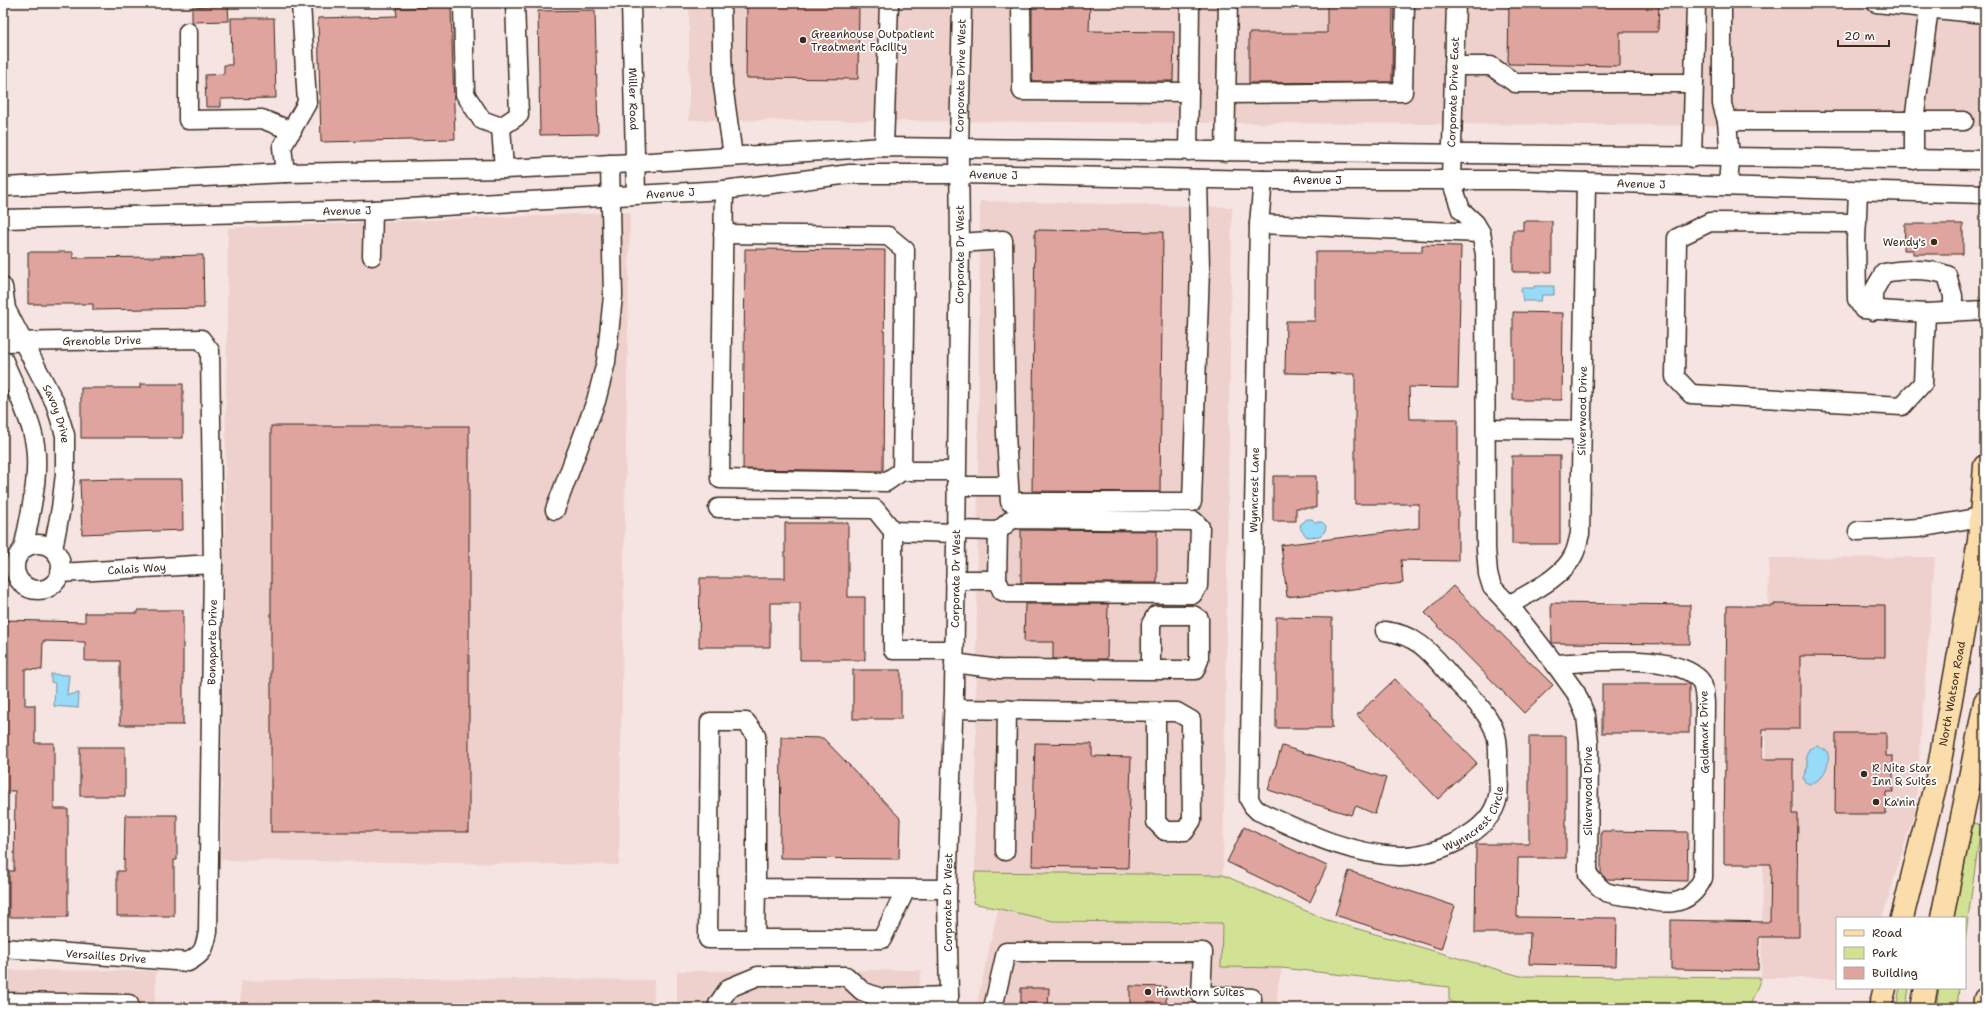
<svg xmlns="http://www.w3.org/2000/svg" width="1988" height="1011" font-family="'Shantell Sans',sans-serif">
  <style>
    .built { fill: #eed1cd }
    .green { fill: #d2e295; stroke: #86865a }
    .water { fill: #97dbf9; stroke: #7294a1 }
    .building { fill: #dea49d; stroke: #3b2a1e }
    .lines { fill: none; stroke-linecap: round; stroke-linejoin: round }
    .minor-casing { stroke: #3b2a1e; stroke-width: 21 }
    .major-casing { stroke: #3b2a1e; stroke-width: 25 }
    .highway-casing { stroke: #3b2a1e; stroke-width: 25 }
    .minor { stroke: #fff; stroke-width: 18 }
    .major { stroke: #fbddab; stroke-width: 22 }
    .highway { stroke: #fbddab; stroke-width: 22 }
    .poi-dot { fill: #3b2a1e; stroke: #fff; stroke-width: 1.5 }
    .labels { text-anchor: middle; stroke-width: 3.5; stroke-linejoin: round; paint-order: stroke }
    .poi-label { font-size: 11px; fill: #3b2a1e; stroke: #fff; text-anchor: start }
    .street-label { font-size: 11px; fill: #3b2a1e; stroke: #fff }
  </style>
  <rect width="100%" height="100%" fill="#f5e4e2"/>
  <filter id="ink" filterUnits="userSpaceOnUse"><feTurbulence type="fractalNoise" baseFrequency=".025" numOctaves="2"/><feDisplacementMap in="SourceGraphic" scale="8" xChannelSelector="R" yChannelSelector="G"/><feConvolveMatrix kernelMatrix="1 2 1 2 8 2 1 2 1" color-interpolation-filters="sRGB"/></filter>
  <g filter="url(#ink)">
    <g class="built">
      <polygon points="689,3 1985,3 1985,96 1982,127 689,120"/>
      <polygon points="980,201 1232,207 1223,875 975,872"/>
      <polygon points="630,212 619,865 221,860 228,228"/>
      <polygon points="1935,557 1915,811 1882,918 1837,918 1837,978 1761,978 1769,558"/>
      <polygon points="998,909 1053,921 1222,923 1221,967 1282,968 1278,986 1277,1008 976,1008"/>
      <polygon points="3,970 156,971 155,1008 3,1008"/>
      <polygon points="922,970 914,1008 677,1008 677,971"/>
      <polygon points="404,978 654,980 654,1008 240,1008 241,981"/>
    </g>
    <g class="green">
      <polygon points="1973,823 1981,825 1965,940 1965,918 1953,918"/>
      <polygon points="975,872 1223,875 1327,920 1520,976 1761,978 1749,1008 1463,1008 1449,1000 1449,987 1282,968 1221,967 1222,923 1053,921 973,903"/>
      <polygon points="1900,988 1909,988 1906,1008 1896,1008"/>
      <polygon points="1939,988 1959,988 1957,1008 1936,1008"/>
    </g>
    <g class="water">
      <polygon points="1534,286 1554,286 1554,295 1542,295 1541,301 1523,301 1521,288 1534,288"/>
      <polygon points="1307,519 1312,519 1315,522 1322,522 1326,526 1325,531 1320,536 1307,537 1301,530 1300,525"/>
      <polygon points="51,674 69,675 67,695 79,693 78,708 54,706 55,683 51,682"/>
      <path d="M 1817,746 L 1827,751 C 1832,763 1823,781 1810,784 L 1805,782 L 1803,778 L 1808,766 L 1806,755 L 1809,749 Z"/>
    </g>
    <g class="building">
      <polygon points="747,3 859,3 858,79 746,78"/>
      <polygon points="1032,3 1090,3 1089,31 1174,32 1173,81 1032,81"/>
      <polygon points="1327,3 1393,3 1392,82 1249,83 1249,33 1327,33"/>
      <polygon points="1509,3 1659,3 1658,32 1620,32 1620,66 1508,64"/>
      <polygon points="228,5 229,21 192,22 192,7"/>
      <polygon points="451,7 455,139 321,142 318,18 397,16 396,8"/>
      <polygon points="595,10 598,134 540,135 538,11"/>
      <polygon points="231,18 274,18 276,98 221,99 221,107 206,107 205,75 224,74 224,65 232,65"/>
      <polygon points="1523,221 1552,221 1552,272 1513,272 1513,230 1523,230"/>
      <polygon points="1905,224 1963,224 1963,254 1913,254 1913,250 1904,250"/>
      <polygon points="1035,230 1163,232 1160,492 1032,491"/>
      <polygon points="1422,245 1461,246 1458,388 1409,387 1410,419 1458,419 1458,561 1401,560 1403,583 1287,597 1281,545 1419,528 1419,504 1355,504 1355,374 1285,373 1286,321 1315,321 1315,252 1422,252"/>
      <polygon points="745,249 885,250 883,471 743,469"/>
      <polygon points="28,252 73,252 73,258 160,257 160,256 203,255 204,308 93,310 93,304 28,304"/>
      <polygon points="1513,312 1563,313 1562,400 1513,400"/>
      <polygon points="140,384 183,384 183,438 81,438 81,388 140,388"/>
      <rect x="271" y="426" width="198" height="406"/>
      <rect x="1512" y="456" width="48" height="88"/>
      <polygon points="1273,476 1316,476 1316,508 1296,508 1296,521 1273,521"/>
      <polygon points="124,479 182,479 183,530 82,534 80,480"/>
      <polygon points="785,523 848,523 848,597 865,597 865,660 800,660 800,603 770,603 770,647 699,647 700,578 785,578"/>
      <polygon points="1021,530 1157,531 1157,583 1021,583"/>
      <polygon points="1453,586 1553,685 1524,713 1425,613"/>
      <polygon points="1551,603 1690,605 1690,644 1552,643"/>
      <polygon points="1025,604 1108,604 1107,659 1053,659 1053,642 1024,642"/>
      <polygon points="1774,604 1885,605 1885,657 1800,656 1800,729 1763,729 1762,759 1793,759 1793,814 1798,814 1797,886 1799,886 1799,937 1759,937 1758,970 1671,969 1671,920 1770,922 1771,864 1724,864 1724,829 1727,606 1774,606"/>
      <polygon points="138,610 183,610 183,725 120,725 120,661 85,661 85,642 43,641 42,670 25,669 25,705 35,705 35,743 54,743 54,809 68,809 68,917 9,917 9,871 14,871 15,791 3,791 3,620 85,622 85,613 138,613"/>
      <polygon points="1276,617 1332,618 1332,728 1276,728"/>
      <rect x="853" y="670" width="48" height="49"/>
      <polygon points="1395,679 1477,763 1438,799 1357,715"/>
      <rect x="1602" y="684" width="87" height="49"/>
      <polygon points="1836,733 1886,733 1886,756 1893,756 1893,792 1886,792 1886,814 1835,814"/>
      <polygon points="1529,736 1566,736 1566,858 1518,858 1517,917 1617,918 1616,966 1529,964 1530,933 1475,933 1476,844 1529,844"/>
      <polygon points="781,737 823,738 900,818 899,859 780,858"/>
      <polygon points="1035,743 1092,744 1092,756 1131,757 1128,868 1032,866"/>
      <polygon points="1282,746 1386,778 1375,814 1356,806 1351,815 1268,790"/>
      <rect x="80" y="747" width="45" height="49"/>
      <polygon points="125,815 177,815 177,860 174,860 174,916 117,916 117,871 124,871"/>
      <polygon points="1244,827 1327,866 1310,902 1227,862"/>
      <polygon points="1601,831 1688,832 1687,881 1606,879 1601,873"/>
      <polygon points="1349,871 1455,906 1441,949 1335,915"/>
      <polygon points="1130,986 1166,987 1166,1008 1130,1008"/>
      <polygon points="1021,988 1049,988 1048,1008 1021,1008"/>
    </g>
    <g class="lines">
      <g class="minor-casing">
        <g id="minor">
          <polyline points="463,3 465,94 482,120 501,127 504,169"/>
          <path id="s1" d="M 631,3 L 636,194"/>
          <polyline points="721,3 723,85 733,156"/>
          <polyline points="1021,3 1022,91 1189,92 1188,151"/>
          <path d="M 1456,3 L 1451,180 L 1461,210 L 1475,223 L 1481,233 L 1485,254 L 1486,549 L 1488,574 L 1492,587 L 1509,605 L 1555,664 L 1576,693 L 1586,716 L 1589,743 L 1588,875 C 1593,880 1600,889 1606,892 C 1614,895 1625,896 1634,897 C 1663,904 1688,910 1703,878 L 1705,703 C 1704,694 1705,683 1697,677 C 1668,653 1592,662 1555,664"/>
          <polyline points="1722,3 1722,104 1727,121 1730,158 1728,186"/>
          <polyline points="1876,3 1985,14"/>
          <polyline points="188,32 188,120 262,119 292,131"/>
          <polyline points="1454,66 1491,66 1515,83 1694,83"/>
          <polyline points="1189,92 1190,3"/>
          <polyline points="1226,94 1403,92 1405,3"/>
          <polyline points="1727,121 1964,121"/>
          <polyline points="501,127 519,115 515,3"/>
          <polyline points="884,147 889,3"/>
          <polyline points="1225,152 1228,3"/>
          <polyline points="1692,158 1696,3"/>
          <polyline points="1914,160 1914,121 1929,8"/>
          <polyline points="285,173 282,147 307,103 301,3"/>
          <path id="s2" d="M 1263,180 L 1259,224 L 1249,799 L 1253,806 L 1258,811 C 1304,832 1347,854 1399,856 C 1433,857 1492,834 1498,796 C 1500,787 1498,777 1498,768 C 1498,758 1499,745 1496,735 C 1489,711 1466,693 1450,675 C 1430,652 1417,635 1385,631"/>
          <polyline points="3,187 285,173 504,169 635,163 884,147 1985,160"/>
          <polyline points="724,190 720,479 886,482 902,471 956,471"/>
          <polyline points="1858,191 1856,240 1857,299 1863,309 1926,313 1985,310"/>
          <path id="s3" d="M 3,219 L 373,210 L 724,190 L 850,174 L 960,174 L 1263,180 L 1516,180 L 1985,194"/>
          <polyline points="1857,223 1710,222 1677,238 1675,377 1691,394 1902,406 1923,383 1926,313"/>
          <polyline points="1259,224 1481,233"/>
          <polyline points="723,234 888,236 905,250 902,471"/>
          <polyline points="960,243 1003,240 1006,434 1010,502 1192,502 1200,269 1198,179"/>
          <polyline points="372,256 373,210"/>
          <path id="s4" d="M 3,287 L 6,309 L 55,403 L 65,435 L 65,474 L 61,508 L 53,549"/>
          <path d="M 1873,311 L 1873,292 L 1884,273 C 1906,269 1926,268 1947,275 L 1953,296 L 1953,312"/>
          <path id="s5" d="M 3,342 L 201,339 L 210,351 L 213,564 L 208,932 C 204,950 204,953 188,962 L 3,948"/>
          <path d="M 3,359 C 13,383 25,406 32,431 C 43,467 30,514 23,550"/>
          <polyline points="1486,429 1582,430"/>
          <polyline points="956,486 1008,486"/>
          <polyline points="718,508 875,509 893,531 955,533"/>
          <polyline points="555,510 596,401 606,362 613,296 610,164"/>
          <polyline points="893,531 893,650 954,650"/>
          <polyline points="1858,531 1919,528 1981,517"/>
          <circle cx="38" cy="567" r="23"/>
          <path id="s6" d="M 60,573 L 213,564"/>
          <polyline points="955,580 997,580 1002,591 1007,593 1193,594 1198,586 1200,527 1194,521 1012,519 998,531 955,530"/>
          <polyline points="997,580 998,531"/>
          <path id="s7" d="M 1509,605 C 1529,593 1564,577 1574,554 C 1577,548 1578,540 1580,534 L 1586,182"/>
          <polyline points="954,663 999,669 1151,670 1151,624 1156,615 1193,615 1199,619 1199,660 1195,670 1151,670"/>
          <polyline points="954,709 1177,712 1191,720 1192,820 1185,831 1165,831 1156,822 1156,712"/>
          <polyline points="1005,851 1007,709"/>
          <polyline points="906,889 882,939 708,939 710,722 746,722 756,735 756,888 947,889"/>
          <polyline points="755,939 756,888"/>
          <polyline points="3,1002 129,1004 129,1008"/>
          <polyline points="718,1008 718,1004 729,988 758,976 846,976 862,991 881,998 949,996"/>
          <path id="s8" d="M 946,1008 L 949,996 L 947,897 L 954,691 L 960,243 L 959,148 L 962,3"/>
          <polyline points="993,1008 1006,952 1203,952 1201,995 1252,998 1252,1008"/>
        </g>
      </g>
      <g class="major-casing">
        <g id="major">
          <path id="s9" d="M 1902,918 L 1937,778 L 1979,541 L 1985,466"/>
          <polyline points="1880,1008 1885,988"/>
        </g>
      </g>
      <g class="highway-casing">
        <g id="highway">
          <polyline points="1942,918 1985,702"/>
          <polyline points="1922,1008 1926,988"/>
          <polyline points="1984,1008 1985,999"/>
        </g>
      </g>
      <use href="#minor" class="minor"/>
      <use href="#major" class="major"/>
      <use href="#highway" class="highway"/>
    </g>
  </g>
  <g class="poi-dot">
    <circle cx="803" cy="40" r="4"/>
    <circle cx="1934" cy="242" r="4"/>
    <circle cx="1864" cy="774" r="4"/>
    <circle cx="1876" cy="802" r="4"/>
    <circle cx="1148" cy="992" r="4"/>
  </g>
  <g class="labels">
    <g class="poi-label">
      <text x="811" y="38">Greenhouse Outpatient<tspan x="811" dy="13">Treatment Facility</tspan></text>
      <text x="1926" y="246" text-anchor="end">Wendy's</text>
      <text x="1872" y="772">R Nite Star<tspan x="1872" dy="13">Inn &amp; Suites</tspan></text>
      <text x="1884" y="806">Ka'nin</text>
      <text x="1156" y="996">Hawthorn Suites</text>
    </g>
    <g class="street-label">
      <text dy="4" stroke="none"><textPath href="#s8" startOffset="933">Corporate Drive West</textPath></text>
      <text transform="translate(1453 92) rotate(-88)" y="4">Corporate Drive East</text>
      <text dy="4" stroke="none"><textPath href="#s1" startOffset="96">Miller Road</textPath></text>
      <text dy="4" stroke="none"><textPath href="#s3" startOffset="992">Avenue J</textPath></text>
      <text dy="4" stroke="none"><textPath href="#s3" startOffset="1316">Avenue J</textPath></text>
      <text dy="4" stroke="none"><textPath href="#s3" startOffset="1640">Avenue J</textPath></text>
      <text dy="4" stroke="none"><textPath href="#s3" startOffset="668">Avenue J</textPath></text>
      <text dy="4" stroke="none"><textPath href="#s3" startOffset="344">Avenue J</textPath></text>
      <text dy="4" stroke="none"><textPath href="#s8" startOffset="754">Corporate Dr West</textPath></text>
      <text dy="4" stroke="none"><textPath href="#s5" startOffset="99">Grenoble Drive</textPath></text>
      <text dy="4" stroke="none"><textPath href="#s7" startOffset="228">Silverwood Drive</textPath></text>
      <text dy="4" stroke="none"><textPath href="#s4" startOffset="139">Savoy Drive</textPath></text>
      <text transform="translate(1254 490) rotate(-89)" y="4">Wynncrest Lane</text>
      <text dy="4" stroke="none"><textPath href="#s6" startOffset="77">Calais Way</textPath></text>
      <text dy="4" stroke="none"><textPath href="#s8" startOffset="430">Corporate Dr West</textPath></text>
      <text transform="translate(212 642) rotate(-89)" y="4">Bonaparte Drive</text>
      <text dy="4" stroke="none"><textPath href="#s9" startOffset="230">North Watson Road</textPath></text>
      <text transform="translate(1704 732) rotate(-91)" y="4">Goldmark Drive</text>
      <text transform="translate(1588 791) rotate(-90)" y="4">Silverwood Drive</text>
      <text dy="4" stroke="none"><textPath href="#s2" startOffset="873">Wynncrest Circle</textPath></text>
      <text dy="4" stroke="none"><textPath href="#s8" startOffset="106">Corporate Dr West</textPath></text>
      <text transform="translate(106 956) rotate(4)" y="4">Versailles Drive</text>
    </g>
  </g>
  <rect width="1988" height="1011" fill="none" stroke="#fff" stroke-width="16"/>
  <rect x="8" y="8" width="1972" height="995" fill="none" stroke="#3b2a1e" stroke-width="1.5" filter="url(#ink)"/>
  <rect x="1836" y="917" width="130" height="72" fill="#ffffff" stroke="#b1aaa5"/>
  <rect x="1844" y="930" width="20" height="6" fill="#fbddab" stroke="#b1aaa5"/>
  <text x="1872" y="937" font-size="12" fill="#3b2a1e">Road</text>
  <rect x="1844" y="947" width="20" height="12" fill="#d2e295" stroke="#b1aaa5"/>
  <text x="1872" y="957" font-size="12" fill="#3b2a1e">Park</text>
  <rect x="1844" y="967" width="20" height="12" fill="#dea49d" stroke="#b1aaa5"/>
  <text x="1872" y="977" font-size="12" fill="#3b2a1e">Building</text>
  <path d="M1838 40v6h51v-6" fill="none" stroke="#3b2a1e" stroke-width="2"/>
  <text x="1844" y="40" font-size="12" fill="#3b2a1e" stroke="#ffffff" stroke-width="3" paint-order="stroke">20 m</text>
</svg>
